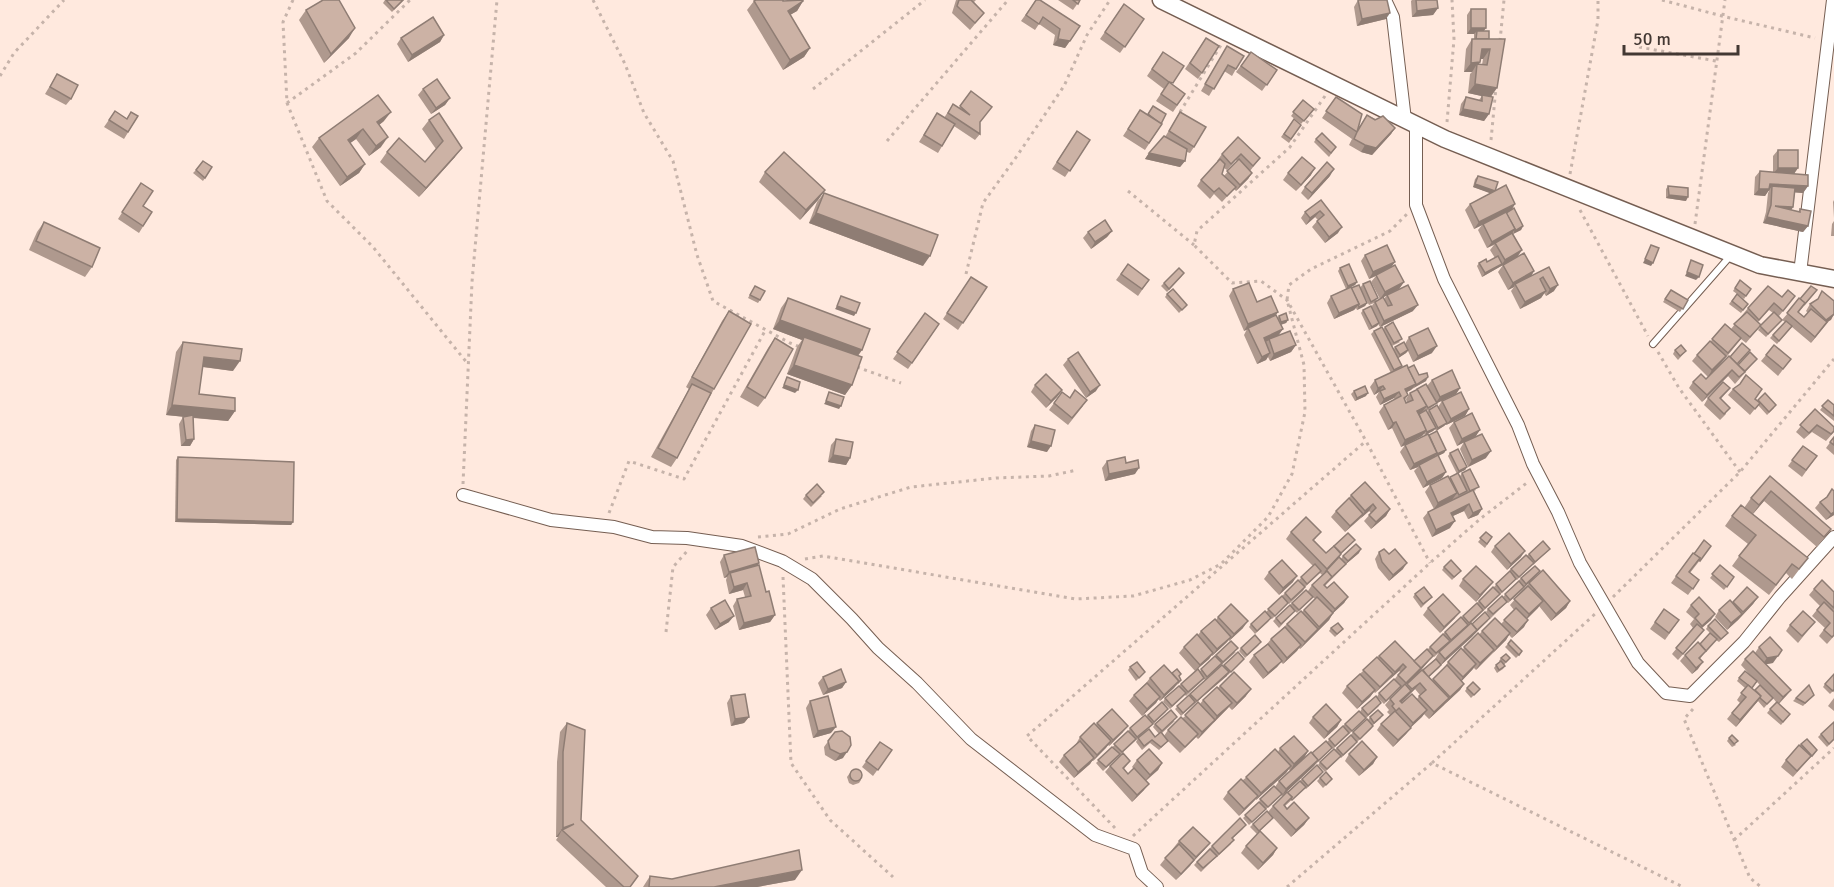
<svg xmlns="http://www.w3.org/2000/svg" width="1834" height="887" font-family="Signika,sans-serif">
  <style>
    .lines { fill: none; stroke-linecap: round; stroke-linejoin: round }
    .lane-casing { stroke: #755e52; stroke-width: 8 }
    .street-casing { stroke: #755e52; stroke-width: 14 }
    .secondary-casing { stroke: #755e52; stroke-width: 19 }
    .path { stroke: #c6b3aa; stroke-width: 3; stroke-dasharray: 3 4.5; stroke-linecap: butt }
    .lane { stroke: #fff; stroke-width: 6 }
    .street { stroke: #fff; stroke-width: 12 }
    .secondary { stroke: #fff; stroke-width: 16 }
    .wall { fill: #af998e; fill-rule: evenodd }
    .shaded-wall { fill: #8f7d74 }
    .building { fill: #ccb2a5; stroke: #8f7d74; stroke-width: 1.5 }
  </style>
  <rect width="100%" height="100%" fill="#ffe9de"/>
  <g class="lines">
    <g class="lane-casing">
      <polyline id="lane" points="1653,344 1732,254"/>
    </g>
    <g class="street-casing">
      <g id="street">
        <polyline points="1385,0 1393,17 1405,120"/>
        <polyline points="1416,126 1416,205 1444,279 1518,425 1533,464 1558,512 1580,563 1638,663 1666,693 1690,696 1744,642 1780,597 1834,537"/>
        <polyline points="1800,273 1833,0"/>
        <polyline points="463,495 551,520 614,527 652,537 687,538 742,546 782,561 812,579 852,619 878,648 917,683 971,739 1095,835 1134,849 1142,873 1157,887"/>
      </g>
    </g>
    <g class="secondary-casing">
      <polyline id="secondary" points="1161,0 1445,139 1760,265 1834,279"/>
    </g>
    <g class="path">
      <polyline points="293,0 283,22 287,103 327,201 373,247 468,364"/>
      <polyline points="593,0 625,64 644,113 673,161 697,255 713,301 790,343 800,347"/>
      <polyline points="1662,0 1722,16 1815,38"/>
      <polyline points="1500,41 1504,0"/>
      <polyline points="1639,47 1716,61"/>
      <polyline points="0,76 14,53 64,0"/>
      <polyline points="813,89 925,0"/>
      <polyline points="1325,96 1290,147 1197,231 1194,245 1232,283 1261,281 1287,300 1366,441 1430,563"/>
      <polyline points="287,103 356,53 410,0"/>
      <polyline points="1180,112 1221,45"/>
      <polyline points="1447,122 1454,39 1452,0"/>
      <polyline points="1491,140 1496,87"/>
      <polyline points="887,141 1008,0"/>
      <polyline points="1570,174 1598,20 1598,0"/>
      <polyline points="1128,191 1194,245"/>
      <polyline points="1580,210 1648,336"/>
      <polyline points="1695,224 1725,0"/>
      <polyline points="966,274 983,203 1017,156 1064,86 1087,35 1110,0"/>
      <polyline points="1658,352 1679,388 1740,472"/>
      <polyline points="857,367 901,383"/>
      <polyline points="463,484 472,282 497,0"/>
      <polyline points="609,513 629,461 684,479 766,329"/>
      <polyline points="758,537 788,534 840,509 911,487 996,478 1049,476 1077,470"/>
      <polyline points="805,559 823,556 1075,599 1133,596 1190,580 1221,564 1268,517 1292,474 1305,412 1304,365 1287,300 1289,285 1311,269 1390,231 1407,214"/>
      <polyline points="783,577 791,763 830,820 893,877"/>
      <polyline points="1613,597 1740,472 1834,359"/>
      <polyline points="666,632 673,567 688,550"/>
      <polyline points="1693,709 1684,719 1750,878 1761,887"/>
      <polyline points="1432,763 1595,614"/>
      <polyline points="1115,828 1027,736 1366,441"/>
      <polyline points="1133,836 1430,563 1480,519 1528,482"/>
      <polyline points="1734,840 1834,748"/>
      <polyline points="1287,887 1432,763 1683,887"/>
    </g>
    <use href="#lane" class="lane"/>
    <use href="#street" class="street"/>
    <use href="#secondary" class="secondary"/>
  </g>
  <g class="wall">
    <polygon points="385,0 404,0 392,12 383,3"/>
    <polygon points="956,0 976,0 974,2 984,13 970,30 952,13"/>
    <polygon points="1036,0 1080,26 1065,48 1053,45 1055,35 1039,24 1035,30 1021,21"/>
    <polygon points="1058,0 1080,0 1073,10"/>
    <polygon points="1358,0 1386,19 1357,26 1354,7"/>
    <polygon points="1412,0 1437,0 1438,8 1433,15 1412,17 1411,1"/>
    <polygon points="754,1 803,1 797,11 790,15 810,48 804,57 783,70 747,10"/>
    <polygon points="1124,4 1144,19 1120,53 1100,39"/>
    <path d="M 1471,9 L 1486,28 L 1484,31 L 1489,39 L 1505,39 L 1491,97 L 1489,114 L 1484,121 L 1459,115 L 1461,104 L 1466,97 L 1479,100 L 1482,96 L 1468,93 L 1470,74 L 1472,72 L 1464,72 L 1466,49 L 1472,39 L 1474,39 L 1474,34 L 1467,34 L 1467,15 ZM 1481,59 L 1483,59 L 1482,65 L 1479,64 Z"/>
    <polygon points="306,10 349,38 324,63 299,20"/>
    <polygon points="444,35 440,42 408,62 397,44 401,38"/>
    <polygon points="1206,38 1202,73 1198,79 1185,69"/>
    <polygon points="1227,46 1236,69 1232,76 1224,71 1209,96 1201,91"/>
    <polygon points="1163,52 1172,85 1185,94 1173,112 1156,101 1164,89 1147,76"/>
    <polygon points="1251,52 1277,70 1262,91 1236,72"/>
    <polygon points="57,74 71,99 66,105 45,94"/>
    <polygon points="423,89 450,98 445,105 431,114 418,95"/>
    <polygon points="971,91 980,123 980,134 975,140 954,126 938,153 919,142 937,113 944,118 953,104 959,108"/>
    <polygon points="1336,97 1358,129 1367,115 1395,128 1391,134 1372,155 1361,152 1349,145 1352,139 1322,118"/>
    <polygon points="1303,100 1314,109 1301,124 1291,116"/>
    <polygon points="1153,106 1162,124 1145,150 1123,136 1140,110 1147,115"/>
    <polygon points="115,111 126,119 131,112 138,116 124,139 104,127"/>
    <polygon points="1180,112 1194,147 1190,153 1187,152 1185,161 1180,167 1145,159 1149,153 1165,137"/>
    <polygon points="1294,119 1301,125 1289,143 1281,137"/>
    <polygon points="429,120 455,157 419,197 380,162 387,152 425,162 436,149 422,129"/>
    <polygon points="384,121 379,125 381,147 369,156 356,139 350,143 365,164 359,173 340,186 312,147 319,138"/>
    <polygon points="1077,131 1090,140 1065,177 1052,169"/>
    <path d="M 1238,137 L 1260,158 L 1250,171 L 1252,173 L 1248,179 L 1236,191 L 1234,189 L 1222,202 L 1214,194 L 1210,199 L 1197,186 L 1201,180 L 1218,162 L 1217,161 L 1222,154 ZM 1236,160 L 1237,161 L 1224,176 L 1222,174 L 1224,168 L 1227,170 Z"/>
    <polygon points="1316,139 1336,147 1329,157 1314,142"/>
    <polygon points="1778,150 1798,168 1794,173 1808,186 1803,193 1795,192 1793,207 1791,210 1798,212 1800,209 1808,226 1803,232 1763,223 1766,212 1768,193 1769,191 1768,191 1765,196 1754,195 1755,177 1760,171 1773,172 1773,156"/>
    <polygon points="212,167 203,181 193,173 196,170"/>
    <polygon points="765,172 825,190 818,200 800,220 759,182"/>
    <polygon points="1288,173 1311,175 1296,191 1283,180"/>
    <polygon points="1330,176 1308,200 1301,193 1305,187"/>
    <polygon points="1478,176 1511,210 1523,226 1521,230 1513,234 1522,250 1517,257 1482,277 1477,266 1479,263 1487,262 1495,258 1490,250 1494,245 1487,248 1478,230 1482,225 1474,229 1465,210 1470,204 1491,193 1473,187 1475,179"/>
    <polygon points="141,183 143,206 152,212 139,233 118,219"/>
    <polygon points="1668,186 1686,201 1666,198 1666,189"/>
    <polygon points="824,193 923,266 809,223 817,202"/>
    <polygon points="1321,200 1338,233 1325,243 1312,227 1318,220 1315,217 1306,225 1301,218 1305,212"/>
    <polygon points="1834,200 1834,218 1833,202"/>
    <polygon points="1834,221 1834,236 1831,236 1832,224"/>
    <polygon points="44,222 92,267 85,277 29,250 37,232"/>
    <polygon points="1112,231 1107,237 1091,249 1083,238 1088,232"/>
    <polygon points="1365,255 1391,267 1404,282 1399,289 1380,299 1371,282 1376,276 1369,279 1361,261"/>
    <polygon points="1128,264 1149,280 1138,296 1116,280"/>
    <polygon points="1503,265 1534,271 1531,276 1549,267 1554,291 1546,296 1544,293 1541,298 1520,309 1511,291 1514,287 1508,290 1498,272"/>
    <polygon points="1340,268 1357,282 1355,285 1351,287 1367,303 1365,306 1357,310 1356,308 1354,310 1334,319 1327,303 1331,296 1346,289 1338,271"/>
    <polygon points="1182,276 1167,292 1161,286 1164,283"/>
    <polygon points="971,277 987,287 958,330 943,319"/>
    <polygon points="1740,280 1751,289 1744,299 1733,291"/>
    <polygon points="1363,284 1377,301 1384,299 1387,295 1413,311 1380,327 1378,324 1377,326 1369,330 1361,313 1363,310 1371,307 1374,303 1369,305 1360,288"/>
    <polygon points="755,286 760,300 758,303 748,298"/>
    <polygon points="1233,289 1278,312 1275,316 1277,318 1279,316 1288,320 1286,323 1281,325 1278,335 1296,345 1291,352 1270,361 1268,357 1266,360 1257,364 1244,335 1247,329 1244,331 1229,296"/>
    <polygon points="1671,290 1688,300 1680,312 1663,302"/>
    <polygon points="1815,293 1798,313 1804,317 1808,313 1806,311 1810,304 1834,301 1834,315 1811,343 1792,327 1777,344 1770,338 1785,322 1782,320 1766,337 1758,330 1773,313 1769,310 1758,322 1761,325 1746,343 1741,339 1724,360 1708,377 1692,361 1697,355 1711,341 1725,324 1731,329 1748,308 1782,297 1795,296 1779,316 1782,320 1800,299"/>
    <polygon points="1167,294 1187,305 1179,313 1165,297"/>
    <polygon points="1737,294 1748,304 1741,313 1729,304"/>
    <polygon points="788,298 862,350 858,356 852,385 845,395 787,374 797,347 802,340 773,329 781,308"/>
    <polygon points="729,311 714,389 677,458 671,467 651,457 689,389 686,387 722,321"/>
    <polygon points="925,313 939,324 908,369 893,359"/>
    <polygon points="1385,327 1400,342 1392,346 1394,349 1395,347 1405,344 1409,337 1432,353 1413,362 1408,351 1406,353 1398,358 1401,368 1408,368 1426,381 1407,392 1408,395 1405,400 1406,403 1407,403 1406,399 1410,393 1427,386 1432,380 1460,388 1456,394 1437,403 1427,411 1427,412 1429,410 1438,407 1442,401 1469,409 1465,416 1446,425 1446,424 1444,426 1436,431 1435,429 1433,431 1425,435 1424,434 1422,436 1401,447 1392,428 1388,430 1379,412 1384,405 1395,400 1394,398 1380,405 1376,397 1379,392 1374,395 1370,387 1375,380 1391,373 1371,334 1374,331 1383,329"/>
    <polygon points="775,338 765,398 758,407 740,397 768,348"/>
    <polygon points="183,342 233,371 202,367 199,394 235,411 228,421 193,418 194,439 190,446 181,446 179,424 183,417 185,417 166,415 176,352"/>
    <polygon points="1675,350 1686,351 1678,360 1673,354"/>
    <polygon points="1747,354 1738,364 1738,365 1757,359 1735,384 1728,376 1702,402 1689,388 1693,382 1706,379 1730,357"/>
    <polygon points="1766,355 1791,359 1778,376 1761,361"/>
    <polygon points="1068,359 1096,391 1086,398 1063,365"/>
    <polygon points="1740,384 1758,401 1765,393 1774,408 1767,415 1758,405 1750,415 1728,395 1733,389"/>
    <polygon points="1035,385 1062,390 1057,397 1046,408 1031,392"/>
    <polygon points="1730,388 1721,399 1726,414 1720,420 1704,405 1708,398"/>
    <polygon points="1354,391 1366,396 1355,401 1351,394"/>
    <polygon points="1062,392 1083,406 1068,425 1049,410"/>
    <polygon points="1828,400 1834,405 1834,421 1820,410"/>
    <polygon points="1815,409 1834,427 1834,432 1826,441 1812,432 1804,439 1796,432"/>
    <polygon points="1454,422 1476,436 1457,446 1449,428"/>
    <polygon points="1035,425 1047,452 1027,447 1031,431"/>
    <polygon points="1834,437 1834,455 1826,448"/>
    <polygon points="836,439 850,458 846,465 828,462 831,445"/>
    <polygon points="1464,442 1486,458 1468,467 1460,449"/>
    <polygon points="1405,445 1446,450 1444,453 1438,456 1446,472 1442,478 1423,488 1414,471 1418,467 1410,470 1400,452"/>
    <polygon points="1803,446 1817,456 1802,477 1788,466"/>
    <polygon points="1450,453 1467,467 1465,470 1458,473 1460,476 1462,473 1476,490 1474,491 1482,509 1478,515 1468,519 1464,511 1453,516 1450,528 1432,537 1423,518 1428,512 1434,509 1425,492 1430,485 1450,478 1457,474 1448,456"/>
    <polygon points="178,457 293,522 291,525 175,522 176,460"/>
    <polygon points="1107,461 1126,463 1135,474 1105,481 1102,468"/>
    <polygon points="1770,476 1831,529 1817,547 1764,501 1753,514 1808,558 1792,579 1786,573 1769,595 1732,566 1748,544 1725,526 1732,516 1744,508 1751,498"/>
    <polygon points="1834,491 1834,515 1826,520 1815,508 1820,502"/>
    <polygon points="806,495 822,496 811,507 803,499"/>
    <polygon points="1351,495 1390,509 1386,516 1371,529 1364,521 1371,513 1369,511 1345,532 1331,517 1336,511 1348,499"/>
    <polygon points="1291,532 1316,538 1314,540 1326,553 1355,540 1341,554 1339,558 1341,559 1343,556 1359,553 1346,564 1325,586 1327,588 1348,597 1344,603 1333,613 1329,620 1300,649 1299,648 1283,664 1281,662 1277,667 1263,679 1249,662 1254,655 1267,644 1271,639 1287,624 1302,612 1315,599 1313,597 1297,613 1295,611 1279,628 1273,621 1292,603 1308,591 1312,585 1322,575 1320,573 1305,587 1299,580 1313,566 1286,539"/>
    <polygon points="1486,532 1492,537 1485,548 1478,542"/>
    <polygon points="1495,546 1521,557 1507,570 1491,552"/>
    <polygon points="1711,546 1690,573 1699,580 1688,595 1671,583 1693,553"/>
    <polygon points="1550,549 1547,552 1533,565 1532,564 1517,580 1516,579 1466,628 1434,657 1427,650 1445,632 1461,618 1479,601 1494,587 1511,569 1529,554"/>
    <polygon points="1379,552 1389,554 1403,569 1389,581 1378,568 1375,559"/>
    <polygon points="724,555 759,563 757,566 766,592 775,615 770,622 739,630 733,606 737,599 745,597 743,590 729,594 726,580 727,577 724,578 720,562"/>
    <polygon points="1720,565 1734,577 1724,590 1710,578"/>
    <polygon points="1444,567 1461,571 1452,580 1442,570"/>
    <polygon points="1540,571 1522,590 1508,603 1507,602 1491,618 1486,612 1488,609 1503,597 1521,578"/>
    <polygon points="1269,572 1293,582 1279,595 1264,579"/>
    <polygon points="1463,579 1493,582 1488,588 1476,602 1459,586"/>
    <path d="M 1529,583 L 1570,601 L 1566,608 L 1551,621 L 1539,606 L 1526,619 L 1524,627 L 1512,638 L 1509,635 L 1506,640 L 1476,670 L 1474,668 L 1461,681 L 1464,684 L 1460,690 L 1429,719 L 1424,714 L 1411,727 L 1406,734 L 1393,747 L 1377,730 L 1381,724 L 1390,715 L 1387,712 L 1389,710 L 1385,705 L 1390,699 L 1401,689 L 1400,688 L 1384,704 L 1377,697 L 1379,693 L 1394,680 L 1400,672 L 1399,671 L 1375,693 L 1374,692 L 1370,697 L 1357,709 L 1342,693 L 1347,686 L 1379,656 L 1414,661 L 1433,656 L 1406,685 L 1406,686 L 1435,659 L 1439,652 L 1472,624 L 1488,621 L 1441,665 L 1439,668 L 1429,677 L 1432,680 L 1444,669 L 1448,662 L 1479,635 L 1482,631 L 1501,624 L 1514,610 L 1510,605 ZM 1415,689 L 1420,695 L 1417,699 L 1402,703 L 1401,703 Z"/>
    <polygon points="1305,587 1303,591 1289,604 1288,603 1272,619 1266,612 1285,593"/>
    <polygon points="1747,587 1758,597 1753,604 1738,620 1727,630 1715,617 1719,610 1733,603"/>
    <polygon points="1814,589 1834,592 1834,636 1827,644 1819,636 1825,628 1812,616 1820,606 1809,595"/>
    <polygon points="1415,594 1432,597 1421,608 1413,597"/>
    <polygon points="1691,605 1711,620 1702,628 1699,636 1678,660 1672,654 1693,628 1690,624 1694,619 1686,612"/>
    <polygon points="711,608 729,622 715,630 706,615"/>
    <polygon points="1428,608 1455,618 1440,633 1423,615"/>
    <polygon points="1664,609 1679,620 1665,640 1650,629"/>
    <polygon points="1218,617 1243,628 1229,641 1229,640 1226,643 1212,656 1212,655 1209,659 1195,671 1179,653 1184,647 1198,635 1201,631 1216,620"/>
    <polygon points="1269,621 1255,634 1249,627 1251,624"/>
    <polygon points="1790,625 1810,628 1798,643 1786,631"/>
    <polygon points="1708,626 1728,633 1719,642 1716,640 1706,651 1700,659 1698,669 1692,674 1680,661 1685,655 1700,644 1710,633 1706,629"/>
    <polygon points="1331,628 1343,629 1335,637 1329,631"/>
    <polygon points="1508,644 1520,654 1516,658 1505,647"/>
    <polygon points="1259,645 1245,658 1239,651 1241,648"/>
    <path d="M 1759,647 L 1773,663 L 1765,664 L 1791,690 L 1786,696 L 1779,704 L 1790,714 L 1781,725 L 1767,713 L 1776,702 L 1773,698 L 1764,708 L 1758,701 L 1736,727 L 1727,719 L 1740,703 L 1737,700 L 1745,688 L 1737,681 L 1739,678 L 1751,676 L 1741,665 L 1745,659 L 1755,653 ZM 1757,682 L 1760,685 L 1755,690 L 1752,688 Z"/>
    <polygon points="1236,652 1205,680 1204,679 1186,696 1185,695 1170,709 1163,702 1165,698 1181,684 1199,672 1216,655"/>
    <polygon points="1501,658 1510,658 1504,665 1505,666 1503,669 1497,673 1494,668 1496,665 1500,662 1499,661"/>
    <polygon points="1244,659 1228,675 1228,674 1181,716 1175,709 1190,694 1224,665"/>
    <polygon points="1130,667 1145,672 1136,681 1128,670"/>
    <polygon points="1172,673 1181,674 1179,677 1179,683 1160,701 1158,699 1156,703 1142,716 1129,701 1134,695 1146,683 1150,678"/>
    <polygon points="823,677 846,682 842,688 823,695 818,683"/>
    <polygon points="1825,684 1834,690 1830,694 1823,687"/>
    <polygon points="1220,686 1246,696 1232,710 1229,707 1198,739 1196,737 1180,753 1166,739 1168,741 1159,750 1150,743 1142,750 1136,742 1138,738 1155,737 1159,734 1153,727 1155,724 1175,721 1162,733 1164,736 1168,730 1200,704 1203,700"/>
    <polygon points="1467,688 1477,692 1471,698 1465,691"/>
    <polygon points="731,696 749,717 744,723 731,726 727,703"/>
    <polygon points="1796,698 1811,698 1803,706 1793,701"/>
    <polygon points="1834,698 1834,711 1828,706"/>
    <polygon points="810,701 831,733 813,738 806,708"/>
    <polygon points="1379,706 1333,749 1332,748 1314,766 1282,796 1281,795 1249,825 1243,818 1259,803 1260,799 1275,787 1279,781 1327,742 1345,724 1360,712 1362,708"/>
    <polygon points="1166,712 1103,771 1096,763 1128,732 1130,728 1148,715"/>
    <polygon points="1313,717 1341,720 1337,727 1324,739 1309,723"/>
    <polygon points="1370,717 1381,718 1373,725 1371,729 1357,742 1351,735 1353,732 1368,720"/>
    <polygon points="1834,722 1834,740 1827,747 1818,737 1821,734"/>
    <polygon points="567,723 581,820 630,887 606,887 556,840 558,837 556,837 557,762 560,732"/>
    <polygon points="1097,723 1123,732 1109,746 1108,745 1093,761 1092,761 1090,764 1074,778 1059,762 1064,755 1076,744 1080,737 1096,725"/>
    <polygon points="835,732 843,758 835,761 825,755 824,747"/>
    <polygon points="1729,738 1736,745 1732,747 1727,741"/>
    <polygon points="880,742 892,750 873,776 862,767"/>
    <polygon points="1801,744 1815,753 1809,759 1793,777 1781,767 1786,760"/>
    <polygon points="1355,745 1341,758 1340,757 1325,772 1318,765 1320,762 1337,748"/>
    <polygon points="1280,748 1308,751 1304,758 1290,771 1289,769 1286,773 1256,800 1256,799 1239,816 1223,799 1228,792 1278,752"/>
    <polygon points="1349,754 1377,757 1373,764 1359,776 1345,761"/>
    <polygon points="1137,760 1162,763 1158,770 1146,781 1144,790 1132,802 1105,772 1110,766 1130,761 1124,769 1128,774 1134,769 1132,767"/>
    <polygon points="852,770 861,780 859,783 853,785 849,783 847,777"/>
    <polygon points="1323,772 1321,775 1306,789 1305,788 1285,806 1287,809 1309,818 1304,825 1291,837 1268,812 1273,806 1302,779"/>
    <polygon points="1320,778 1332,779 1323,788 1317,781"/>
    <polygon points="1273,818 1260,831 1277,848 1273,855 1258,870 1241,853 1246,846 1257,834 1250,827 1253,824"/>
    <polygon points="1244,828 1232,839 1231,844 1217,857 1217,856 1201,872 1194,865 1212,846"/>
    <polygon points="1179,841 1205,849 1176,880 1160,865"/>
    <polygon points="650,876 672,879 795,880 757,887 643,887"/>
  </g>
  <g class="shaded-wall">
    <polygon points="803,1 797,11 781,20 788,11"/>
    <polygon points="1438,8 1433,15 1412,17 1417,11"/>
    <polygon points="1390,13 1386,19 1357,26 1362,19"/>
    <polygon points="355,28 349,38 324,63 331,54"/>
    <polygon points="1471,28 1486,28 1481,34 1477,31 1474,34 1467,34"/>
    <polygon points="444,35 440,42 408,62 412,55"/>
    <polygon points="1058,39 1070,41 1065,48 1053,45"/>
    <polygon points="810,48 804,57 783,70 790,60"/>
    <polygon points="1482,49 1490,49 1483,59 1475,59"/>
    <polygon points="1480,62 1477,67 1477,64 1472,72 1464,72 1471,63"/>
    <polygon points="1475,84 1497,88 1490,98 1468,93"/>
    <polygon points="450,98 445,105 431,114 436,108"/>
    <polygon points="1463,109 1489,114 1484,121 1459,115"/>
    <polygon points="391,112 384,121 370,132 377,122"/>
    <polygon points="1395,128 1391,134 1372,155 1361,152 1365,145"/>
    <polygon points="363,129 356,139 342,149 348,140"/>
    <polygon points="388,137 381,147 369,156 376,146"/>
    <polygon points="462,148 455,157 419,197 426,188"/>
    <polygon points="1149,153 1185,161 1180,167 1145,159"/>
    <polygon points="365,164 359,173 340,186 347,177"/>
    <polygon points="1315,168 1311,175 1296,191 1301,185"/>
    <polygon points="1778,168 1798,168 1794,174 1773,174"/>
    <polygon points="1334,169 1330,176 1308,200 1312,193"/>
    <polygon points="1252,173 1248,179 1236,191 1240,185"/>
    <polygon points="1475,184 1495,191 1492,194 1473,187"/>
    <polygon points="1770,184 1808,186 1803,193 1772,191 1772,186 1765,196 1754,195 1759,189"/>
    <polygon points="825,190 818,200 800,220 806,210"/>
    <polygon points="1669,195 1688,197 1686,201 1666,198"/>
    <polygon points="1515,204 1511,211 1474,229 1479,222"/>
    <polygon points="1775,206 1793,207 1789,214"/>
    <polygon points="1320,211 1315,217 1306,225 1310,218"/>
    <polygon points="816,213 930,256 923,266 809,223"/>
    <polygon points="1767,217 1808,226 1803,232 1763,223"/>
    <polygon points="1523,226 1521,230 1513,234 1515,231"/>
    <polygon points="1342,227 1338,233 1325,243 1329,237"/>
    <polygon points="1515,229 1510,236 1487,248 1492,242"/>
    <polygon points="1112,231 1107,237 1091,249 1095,242"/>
    <polygon points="1522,250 1517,257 1482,277 1485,273 1502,264 1505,260"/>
    <polygon points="1645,259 1653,263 1651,266 1643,263"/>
    <polygon points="1395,262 1390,269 1369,279 1373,272"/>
    <polygon points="1534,271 1530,278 1515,284 1514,287 1508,290 1513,283"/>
    <polygon points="1687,272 1699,277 1696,280 1685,276"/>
    <polygon points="1357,282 1355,285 1346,289 1348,286"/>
    <polygon points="1404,282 1399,289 1380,299 1385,292"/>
    <polygon points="1558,285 1554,291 1546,296 1550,289"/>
    <polygon points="1546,291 1541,298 1520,309 1525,302"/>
    <polygon points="1367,303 1365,306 1357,310 1359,307"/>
    <polygon points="1359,304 1354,310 1334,319 1339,313"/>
    <polygon points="1418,305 1413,311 1380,327 1384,321"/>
    <polygon points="837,306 856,313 854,316 835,309"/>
    <polygon points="1278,312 1273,318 1244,331 1248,324"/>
    <polygon points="1834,314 1831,320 1827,322 1811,343 1826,320"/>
    <polygon points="780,320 862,350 855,359 804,337 802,340 773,329"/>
    <polygon points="1288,320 1286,323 1279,325 1281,322"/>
    <polygon points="1379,323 1377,326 1369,330 1372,327"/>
    <polygon points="1283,329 1278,336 1259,345 1264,338"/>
    <polygon points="1296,345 1291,352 1270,361 1274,354"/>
    <polygon points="1437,346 1432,353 1413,362 1418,356"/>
    <polygon points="1408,350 1406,353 1397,359 1400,355"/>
    <polygon points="1270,353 1266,360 1257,364 1262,357"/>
    <polygon points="1726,356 1721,363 1708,377 1712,370"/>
    <polygon points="204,357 240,361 233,371 197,366"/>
    <polygon points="794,365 852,385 845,395 787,374"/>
    <polygon points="1732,370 1728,376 1702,402 1707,395"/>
    <polygon points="1428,377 1426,381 1413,388 1416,385"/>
    <polygon points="1416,384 1411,390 1401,395 1405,389"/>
    <polygon points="784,385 798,390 795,393 782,388"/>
    <polygon points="1100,385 1096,391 1086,398 1090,392"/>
    <polygon points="1383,386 1379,392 1374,395 1378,388"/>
    <polygon points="1460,388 1456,394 1435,404 1440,397"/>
    <polygon points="1062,390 1057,397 1046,408 1051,401"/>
    <polygon points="1399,392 1394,398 1380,405 1384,399"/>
    <polygon points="1368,393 1366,396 1355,401 1357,398"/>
    <polygon points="826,401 841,406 839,409 824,404"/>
    <polygon points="172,405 235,411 228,421 166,415"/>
    <polygon points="1427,406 1422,412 1413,417 1417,411"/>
    <polygon points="1469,409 1465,416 1446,425 1451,419"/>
    <polygon points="1396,422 1392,428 1388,430 1393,423"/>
    <polygon points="1447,423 1444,426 1436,431 1438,428"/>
    <polygon points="1436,428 1433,431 1425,435 1427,432"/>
    <polygon points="1427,430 1422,436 1401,447 1405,440"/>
    <polygon points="1480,430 1476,436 1457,446 1462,439"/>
    <polygon points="194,439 190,446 181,446 186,440"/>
    <polygon points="1031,441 1051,446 1047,452 1027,447"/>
    <polygon points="1446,450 1444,453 1434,458 1437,454"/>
    <polygon points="1491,451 1486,458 1468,467 1472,460"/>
    <polygon points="1437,453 1433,459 1419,465 1418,467 1410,470 1414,464"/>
    <polygon points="833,455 850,458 846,465 828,462"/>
    <polygon points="1467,467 1465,470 1457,474 1459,471"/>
    <polygon points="1139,468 1135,474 1105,481 1109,474"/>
    <polygon points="1446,472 1442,478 1423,488 1427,482"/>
    <polygon points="1771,491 1764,501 1752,515 1759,505"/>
    <polygon points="1457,493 1452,500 1434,509 1438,503"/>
    <polygon points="1373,504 1369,511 1361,518 1365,511"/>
    <polygon points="1469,504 1464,511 1446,519 1451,513"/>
    <polygon points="1390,509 1386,516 1371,529 1376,522"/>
    <polygon points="1482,509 1478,515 1468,519 1473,513"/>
    <polygon points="1834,512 1834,515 1826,520 1831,514"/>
    <polygon points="1363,514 1358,520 1345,532 1350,526"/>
    <polygon points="177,519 293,522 291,525 175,522"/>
    <polygon points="1455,521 1450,528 1432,537 1436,530"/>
    <polygon points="1361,549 1359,553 1346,564 1330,581 1348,561"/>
    <polygon points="1525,551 1521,557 1507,570 1511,564"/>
    <polygon points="759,563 755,570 730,573 727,577 724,578 729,572"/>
    <polygon points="1407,563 1403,569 1389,581 1393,575"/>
    <polygon points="1540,571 1522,590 1508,603 1526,584"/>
    <polygon points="1297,576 1293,582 1279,595 1283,588"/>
    <polygon points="1493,582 1488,588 1476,602 1480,595"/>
    <polygon points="747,583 743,590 729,594 734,587"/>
    <polygon points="1348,597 1344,603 1330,616 1335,609"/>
    <polygon points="1758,597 1753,604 1738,620 1727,630 1731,623 1741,615"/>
    <polygon points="1543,601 1538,608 1525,621 1529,614"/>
    <polygon points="1570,601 1566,608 1551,621 1556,614"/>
    <polygon points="1460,612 1455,618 1440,633 1444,627"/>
    <polygon points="1333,613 1329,620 1300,649 1305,642"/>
    <polygon points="1715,614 1711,620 1697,632 1702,626"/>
    <polygon points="775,615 770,622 739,630 744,623"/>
    <polygon points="734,616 729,622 715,630 720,624"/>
    <polygon points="1490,618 1472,637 1440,666 1445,659"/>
    <polygon points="1528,620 1524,627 1512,638 1517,632"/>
    <polygon points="1248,621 1243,628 1229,641 1234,634"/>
    <polygon points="1510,633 1506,640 1493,653 1497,647"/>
    <polygon points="1231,637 1226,643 1212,656 1217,649"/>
    <polygon points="1301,645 1297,651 1283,664 1287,658"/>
    <polygon points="1494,650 1489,656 1476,670 1480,663"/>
    <polygon points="1213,653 1209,659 1195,671 1200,665"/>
    <polygon points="1433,656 1417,675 1401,689 1406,683"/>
    <polygon points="1778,656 1773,663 1762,665 1767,658"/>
    <polygon points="1282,661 1277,667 1263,679 1268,673"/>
    <polygon points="1703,662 1698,669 1692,674 1696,668"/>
    <polygon points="1403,664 1399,671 1390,679 1395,672"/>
    <polygon points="1476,664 1472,670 1459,684 1463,677"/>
    <polygon points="1229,672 1227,676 1194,704 1197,701"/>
    <polygon points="1393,674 1388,680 1375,693 1380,687"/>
    <polygon points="1179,681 1174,688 1160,701 1164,695"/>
    <polygon points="846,682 842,688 823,695 828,689"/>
    <polygon points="1420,683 1415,689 1396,708 1400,701"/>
    <polygon points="1464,684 1460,690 1445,704 1450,697"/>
    <polygon points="1251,689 1246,696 1232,710 1237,703"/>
    <polygon points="1375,690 1370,697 1357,709 1362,702"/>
    <polygon points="1791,690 1786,696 1778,704 1783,697"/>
    <polygon points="1761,696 1757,702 1736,727 1740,720"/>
    <polygon points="1160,697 1156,703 1142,716 1147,709"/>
    <polygon points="1449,698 1444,705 1429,719 1434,712"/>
    <polygon points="1232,703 1227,709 1213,723 1217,716"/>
    <polygon points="1427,710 1422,717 1408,730 1413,723"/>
    <polygon points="749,717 744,723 731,726 735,719"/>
    <polygon points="1215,720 1210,726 1198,739 1202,732"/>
    <polygon points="1341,720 1337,727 1324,739 1328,732"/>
    <polygon points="1128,726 1123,732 1109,746 1113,740"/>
    <polygon points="836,727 831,733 813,738 818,731"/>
    <polygon points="1411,728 1406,734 1393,747 1398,740"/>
    <polygon points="1111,741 1106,748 1093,761 1097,755"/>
    <polygon points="1308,751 1304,758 1290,771 1294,764"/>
    <polygon points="847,752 843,758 835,761 840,754"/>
    <polygon points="1377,757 1373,764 1359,776 1364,770"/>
    <polygon points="1094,758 1090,764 1074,778 1078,772"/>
    <polygon points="1318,760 1314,766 1282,796 1286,789"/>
    <polygon points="1162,763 1158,770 1145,781 1150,775"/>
    <polygon points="1291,766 1286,773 1256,800 1261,793"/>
    <polygon points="1149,784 1144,790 1132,802 1137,795"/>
    <polygon points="1258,796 1253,802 1239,816 1244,809"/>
    <polygon points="1309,818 1304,825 1291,837 1296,830"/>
    <polygon points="574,824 562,830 558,837 556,837 563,828"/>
    <polygon points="1210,843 1205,849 1191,864 1196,857"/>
    <polygon points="1277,848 1273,855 1258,870 1263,863"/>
    <polygon points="1194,860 1190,866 1176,880 1181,874"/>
    <polygon points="802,870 795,880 757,887 714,887"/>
  </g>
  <g class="building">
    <polygon points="323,0 339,0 355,28 331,54 306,10"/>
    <polygon points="386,0 403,0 394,9"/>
    <polygon points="756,0 783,0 783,1 803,0 803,1 788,11 810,48 790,60 754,1"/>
    <polygon points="959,0 971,0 984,13 975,23 957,6"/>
    <polygon points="1036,0 1040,0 1080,26 1070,41 1058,39 1060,29 1043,17 1039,24 1026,15"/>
    <polygon points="1073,0 1080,0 1078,4"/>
    <polygon points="1358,0 1387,0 1390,13 1362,19"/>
    <polygon points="1416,0 1437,0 1438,8 1417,11"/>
    <polygon points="1124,4 1144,19 1125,47 1105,32"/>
    <rect x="1471" y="9" width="15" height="19"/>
    <polygon points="433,17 444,35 412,55 401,38"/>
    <polygon points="1477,31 1489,31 1489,39 1476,39"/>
    <polygon points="1206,38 1219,46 1202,73 1190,63"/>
    <polygon points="1472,39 1505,39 1497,88 1475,84 1477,64 1487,65 1490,49 1482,49 1480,62 1471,63"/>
    <polygon points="1227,46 1244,56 1236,69 1228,65 1214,89 1205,84"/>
    <polygon points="1163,52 1184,66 1173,83 1169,82 1152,69"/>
    <polygon points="1251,52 1277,70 1267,85 1241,66"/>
    <polygon points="57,74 78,85 71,99 50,87"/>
    <polygon points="437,79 450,98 436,108 423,89"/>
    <polygon points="1169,82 1185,94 1177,105 1161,94"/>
    <polygon points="971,91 992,107 980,122 980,134 948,113 953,104 970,115 960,106"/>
    <polygon points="378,95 391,112 377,122 388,137 376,146 363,129 348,140 365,164 347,177 319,138"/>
    <polygon points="1482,95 1493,97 1489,114 1463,109 1466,97 1482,101"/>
    <polygon points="1336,97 1362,114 1357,132 1367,115 1375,120 1383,116 1395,128 1376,148 1365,145 1354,139 1357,132 1326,111"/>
    <polygon points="1303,100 1314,109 1304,121 1293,112"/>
    <polygon points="1153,106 1166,114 1161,124 1148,114"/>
    <polygon points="1140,110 1162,124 1149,143 1128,129"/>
    <polygon points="115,111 127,119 131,112 138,116 128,132 109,120"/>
    <polygon points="1180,112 1206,127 1194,147 1169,131"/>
    <polygon points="439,113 462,148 426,188 387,152 399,138 425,162 443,141 429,120"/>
    <polygon points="937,113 955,124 942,146 924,135"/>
    <polygon points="1294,119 1301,125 1291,139 1284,134"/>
    <polygon points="1077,131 1090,140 1070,171 1057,162"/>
    <polygon points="1322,133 1336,147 1331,153 1316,139"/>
    <polygon points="1164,136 1187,149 1185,161 1149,153"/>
    <polygon points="1238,137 1260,158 1253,166 1241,154 1231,164 1222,154"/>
    <rect x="1778" y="150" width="20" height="18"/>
    <polygon points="784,152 825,190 806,210 765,172"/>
    <polygon points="1302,157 1315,168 1301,185 1288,173"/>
    <polygon points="1220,159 1225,164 1222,174 1236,187 1227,196 1219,188 1214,192 1201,180"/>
    <polygon points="1239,159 1252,173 1240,185 1227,171"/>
    <polygon points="203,161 212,167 205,178 196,170"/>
    <polygon points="1327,162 1334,169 1312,193 1305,187"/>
    <polygon points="1760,171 1808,175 1808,186 1770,184 1769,189 1759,189"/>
    <polygon points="1478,176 1498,182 1495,191 1475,184"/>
    <polygon points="141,183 153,191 143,206 152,212 143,226 122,212"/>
    <polygon points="1506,185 1515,204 1479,222 1470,204"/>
    <polygon points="1668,186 1688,188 1688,197 1669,195"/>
    <polygon points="1772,186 1795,188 1793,207 1775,206 1800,212 1800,209 1811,211 1808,226 1767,217 1771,205"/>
    <polygon points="824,193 938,235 930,256 816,213"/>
    <polygon points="1321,200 1342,227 1329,237 1317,221 1324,215 1320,211 1310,218 1305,212"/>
    <polygon points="1514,208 1523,226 1515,231 1515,229 1506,213"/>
    <polygon points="1506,212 1515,229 1492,242 1483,224"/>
    <polygon points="1105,220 1112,231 1095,242 1088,232"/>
    <polygon points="44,222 100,248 92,267 36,241"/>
    <polygon points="1512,233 1522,250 1505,260 1495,243"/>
    <polygon points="1387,245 1395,262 1373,272 1365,255"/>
    <polygon points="1651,245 1659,248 1653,263 1645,259"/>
    <polygon points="1524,253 1534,271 1513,283 1503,265"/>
    <polygon points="1498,256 1502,264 1485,273 1479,263 1486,259 1487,262"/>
    <polygon points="1691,260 1703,265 1699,277 1687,272"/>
    <polygon points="1128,264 1149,280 1142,289 1121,274"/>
    <polygon points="1349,264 1357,282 1348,286 1340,268"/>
    <polygon points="1395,265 1404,282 1385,292 1376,275"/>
    <polygon points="1549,267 1558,285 1550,289 1543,277 1540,279 1546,291 1525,302 1515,284"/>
    <polygon points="1179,268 1184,273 1169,289 1164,283"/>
    <polygon points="971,277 987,287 963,323 947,313"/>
    <polygon points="1740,280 1751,289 1746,296 1735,288"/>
    <polygon points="1370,281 1378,298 1371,302 1363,284"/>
    <polygon points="1249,283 1257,302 1271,296 1278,312 1248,324 1233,289"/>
    <polygon points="1359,285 1367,303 1359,307 1358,304 1359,304 1351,288"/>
    <polygon points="1408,285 1418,305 1384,321 1375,302 1383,297 1388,306 1392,305 1387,295"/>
    <polygon points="755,286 765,291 760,300 750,295"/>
    <polygon points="1768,286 1782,297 1788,290 1795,296 1783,311 1774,303 1759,320 1748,308"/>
    <polygon points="1811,286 1817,290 1804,305 1805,303 1800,299"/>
    <polygon points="1351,287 1359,304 1339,313 1331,296"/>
    <polygon points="1173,289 1187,305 1182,310 1167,294"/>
    <polygon points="1671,290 1688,300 1683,309 1665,299"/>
    <polygon points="1822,291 1834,301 1834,314 1826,320 1810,304 1818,299"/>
    <polygon points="1737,294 1748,304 1743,310 1732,301"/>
    <polygon points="841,296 860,303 856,313 837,306"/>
    <polygon points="788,298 870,329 862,350 780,320"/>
    <polygon points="1799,298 1805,303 1798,312 1804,317 1811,309 1827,322 1815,337 1787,313"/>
    <polygon points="1371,306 1379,323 1372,327 1363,310"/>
    <polygon points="729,311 751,324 714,389 692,377"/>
    <polygon points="1747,312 1761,325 1750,337 1734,324"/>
    <polygon points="1774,312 1782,320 1768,334 1760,326"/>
    <polygon points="925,313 939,324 912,363 897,352"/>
    <polygon points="1286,313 1288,320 1281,322 1279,316"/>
    <polygon points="1276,315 1283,329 1264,338 1270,353 1262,357 1248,328"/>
    <polygon points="1786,321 1792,326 1779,341 1773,335"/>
    <polygon points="1393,322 1402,339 1394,343 1385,327"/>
    <polygon points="1725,324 1741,338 1728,353 1712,339"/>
    <polygon points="1382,327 1402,366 1394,370 1374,331"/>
    <polygon points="1428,328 1437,346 1418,356 1409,337"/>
    <polygon points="1290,331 1296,345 1274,354 1269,339"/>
    <polygon points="804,337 862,357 852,385 794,365"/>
    <polygon points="775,338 793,349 765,398 747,387"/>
    <polygon points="1710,341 1726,356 1712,370 1697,355"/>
    <polygon points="183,342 242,349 240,361 204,357 199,394 235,398 235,411 172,405"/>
    <polygon points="1404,342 1408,350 1400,355 1395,347"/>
    <polygon points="1742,343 1750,350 1737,364 1730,357"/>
    <polygon points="1681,345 1686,351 1680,356 1675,350"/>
    <polygon points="1774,345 1791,359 1783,369 1766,355"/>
    <polygon points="1078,352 1100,385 1090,392 1068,359"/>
    <polygon points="1750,352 1757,359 1745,371 1738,365"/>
    <polygon points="1729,356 1745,372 1739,377 1732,370 1707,395 1693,382 1701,374 1706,379"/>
    <polygon points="1407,365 1416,384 1405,389 1408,395 1404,398 1406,403 1413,400 1410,393 1418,389 1427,406 1417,411 1427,430 1405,440 1396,422 1393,423 1384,405 1401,396 1399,392 1384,399 1380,391 1385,389 1383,386 1378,388 1375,380"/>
    <polygon points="1414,365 1419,375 1427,373 1428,377 1416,385 1416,384 1408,368"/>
    <polygon points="1452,370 1460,388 1440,397 1432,380"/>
    <polygon points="1046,374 1062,390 1051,401 1035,385"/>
    <polygon points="1746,375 1762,389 1755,399 1760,403 1755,409 1733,389 1740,384"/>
    <polygon points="787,377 800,382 798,390 784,385"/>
    <polygon points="1723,382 1730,388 1720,398 1730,408 1724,414 1708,398"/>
    <polygon points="692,384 711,393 677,458 658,448"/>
    <polygon points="1426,384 1437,403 1428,408 1417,389"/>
    <polygon points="1365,386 1368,393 1357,398 1354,391"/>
    <polygon points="1075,390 1087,400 1072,418 1054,403 1062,392 1070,398"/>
    <polygon points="829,392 844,397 841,406 826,401"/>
    <polygon points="1461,392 1469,409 1451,419 1442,401"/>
    <polygon points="1765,393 1776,405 1769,412 1758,400"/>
    <polygon points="1828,400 1834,405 1834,416 1822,406"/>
    <polygon points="1437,405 1447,423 1438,428 1429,410"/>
    <polygon points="1815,409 1834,427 1834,431 1831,434 1817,425 1809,433 1800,425"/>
    <polygon points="1426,410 1436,428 1427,432 1419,414"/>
    <polygon points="1472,413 1480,430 1462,439 1454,422"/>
    <polygon points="193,415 194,439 186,440 183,417"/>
    <polygon points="1035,425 1055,430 1051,446 1031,441"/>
    <polygon points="1437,431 1446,450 1437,454 1437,453 1429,435"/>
    <polygon points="1428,434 1437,453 1414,464 1405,445"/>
    <polygon points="1482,434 1491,451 1472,460 1464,442"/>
    <polygon points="1834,437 1834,445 1830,442"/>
    <polygon points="836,439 853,442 850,458 833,455"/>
    <polygon points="1803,446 1817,456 1806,470 1792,460"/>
    <polygon points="1458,449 1467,467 1459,471 1450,453"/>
    <polygon points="1438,455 1446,472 1427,482 1419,465"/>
    <polygon points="178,457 294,462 293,522 177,519"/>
    <polygon points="1125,457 1126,463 1138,460 1139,468 1109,474 1107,461"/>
    <polygon points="1470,469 1479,487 1470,491 1462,473"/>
    <polygon points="1458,473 1467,491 1459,495 1450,477"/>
    <polygon points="1448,476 1457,493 1438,503 1430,485"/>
    <polygon points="1770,476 1831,529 1824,537 1771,491 1759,505 1751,498"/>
    <polygon points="1365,482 1390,509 1376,522 1369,515 1376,508 1373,504 1365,511 1351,495"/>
    <polygon points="817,484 824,492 813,503 806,495"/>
    <polygon points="1832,489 1834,491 1834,512 1831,514 1820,502 1827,497"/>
    <polygon points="1473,490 1482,509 1473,513 1469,504 1451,513 1455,521 1436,530 1428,512"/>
    <polygon points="1349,498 1363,514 1350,526 1336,511"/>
    <polygon points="1741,505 1808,558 1799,569 1792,564 1776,585 1739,556 1756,535 1732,516"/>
    <polygon points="1306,517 1321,532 1313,540 1326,553 1334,546 1341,554 1327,569 1291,532"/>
    <polygon points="1486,532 1492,537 1487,544 1480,538"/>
    <polygon points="1348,533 1355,540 1341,553 1334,546"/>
    <polygon points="1509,533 1525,551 1511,564 1495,546"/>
    <polygon points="1704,540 1711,546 1700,561 1699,560 1700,558 1694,554"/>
    <polygon points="1543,541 1550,549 1535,562 1529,554"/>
    <polygon points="1356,544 1361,549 1348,561 1343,556"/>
    <polygon points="755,547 759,563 729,572 724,555"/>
    <polygon points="1384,549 1389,554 1395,549 1407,563 1393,575 1382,562 1379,552"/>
    <polygon points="1693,553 1700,558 1689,572 1699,580 1693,589 1676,576"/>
    <polygon points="1526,555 1534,563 1519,577 1511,569"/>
    <polygon points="1339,557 1346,564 1332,577 1327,571 1326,571"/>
    <polygon points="1282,560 1297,576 1283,588 1269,572"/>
    <polygon points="1451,560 1461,571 1454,577 1444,567"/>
    <polygon points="1315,564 1321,571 1307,584 1301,577"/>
    <polygon points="759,565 766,592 769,591 775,615 744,623 737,599 751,596 747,583 734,587 730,573"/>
    <polygon points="1720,565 1734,577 1727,587 1712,574"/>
    <polygon points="1476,566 1493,582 1480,595 1463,579"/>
    <polygon points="1535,566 1540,571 1526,584 1521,578"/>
    <polygon points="1543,570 1570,601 1556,614 1529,583"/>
    <polygon points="1327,571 1332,577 1324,585 1327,588 1334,582 1348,597 1335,609 1312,585"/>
    <polygon points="1510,571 1516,579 1502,592 1496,584"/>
    <polygon points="1298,580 1305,587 1291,600 1285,593"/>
    <polygon points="1822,580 1834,592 1834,608 1814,589"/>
    <polygon points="1519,581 1524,587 1510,600 1505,594"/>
    <polygon points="1528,586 1543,601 1529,614 1514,599"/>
    <polygon points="1424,587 1432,597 1423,604 1415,594"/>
    <polygon points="1493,587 1500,594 1485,608 1479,601"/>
    <polygon points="1747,587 1758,597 1743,612 1733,602"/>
    <polygon points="1306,590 1313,597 1299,610 1292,603"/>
    <polygon points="1443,594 1460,612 1444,627 1428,608"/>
    <polygon points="1282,596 1288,603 1275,616 1268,609"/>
    <polygon points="1502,596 1507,602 1493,614 1488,609"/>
    <polygon points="1317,597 1333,613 1319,627 1304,610"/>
    <polygon points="1699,597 1715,614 1702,626 1695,618 1699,614 1691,605"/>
    <polygon points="725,600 734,616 720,624 711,608"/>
    <polygon points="1730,600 1742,614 1731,623 1719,610"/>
    <polygon points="1824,602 1834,612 1834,635 1832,637 1824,630 1830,623 1817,610"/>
    <polygon points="1477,603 1483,610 1469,623 1463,616"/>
    <polygon points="1231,604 1248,621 1234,634 1218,617"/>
    <polygon points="1290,605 1295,611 1281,624 1276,618"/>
    <polygon points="1516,608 1528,620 1517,632 1504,620"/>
    <polygon points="1664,609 1679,620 1669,633 1655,622"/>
    <polygon points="1265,611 1271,618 1257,631 1251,624"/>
    <polygon points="1301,611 1318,629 1305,642 1287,624"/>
    <polygon points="1803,611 1815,622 1802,636 1790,625"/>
    <polygon points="1485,612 1490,618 1477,630 1472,624"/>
    <polygon points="1461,617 1468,625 1451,640 1445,632"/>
    <polygon points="1495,618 1510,633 1497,647 1482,631"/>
    <polygon points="1215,619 1231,637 1217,649 1201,631"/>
    <polygon points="1715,619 1728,633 1721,639 1708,626"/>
    <polygon points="1338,623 1343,629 1337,634 1331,628"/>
    <polygon points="1471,623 1477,630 1445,659 1439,652"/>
    <polygon points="1697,624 1704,630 1683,654 1676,648"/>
    <polygon points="1285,627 1301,645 1287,658 1271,639"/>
    <polygon points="1478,633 1494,650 1480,663 1464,647"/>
    <polygon points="1710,633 1717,639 1706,651 1700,644"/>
    <polygon points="1197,634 1213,653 1200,665 1184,647"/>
    <polygon points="1443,634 1450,641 1436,653 1430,647"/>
    <polygon points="1255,635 1261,642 1247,655 1241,648"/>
    <polygon points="1770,637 1782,650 1778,656 1767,658 1759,647"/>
    <polygon points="1511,640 1522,651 1519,655 1508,644"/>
    <polygon points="1231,641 1238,648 1223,662 1216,655"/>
    <polygon points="1395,641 1421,668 1406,683 1398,675 1406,667 1403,664 1395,672 1379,656"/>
    <polygon points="1698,642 1706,651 1699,658 1703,662 1696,668 1685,655"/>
    <polygon points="1268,644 1282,661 1268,673 1254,655"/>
    <polygon points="1461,648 1476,664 1463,677 1448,662"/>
    <polygon points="1427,649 1433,656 1421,668 1414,661"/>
    <polygon points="1753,651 1791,690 1783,697 1745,659"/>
    <polygon points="1238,652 1244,659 1231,672 1224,665"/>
    <polygon points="1506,654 1510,658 1506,662 1501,658"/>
    <polygon points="1215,656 1222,663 1207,677 1201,669"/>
    <polygon points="1377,657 1393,674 1380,687 1363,670"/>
    <polygon points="1436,659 1441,665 1428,677 1423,670"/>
    <polygon points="1501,661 1505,666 1499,670 1496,665"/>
    <polygon points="1137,662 1145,672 1139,678 1130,667"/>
    <polygon points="1164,665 1179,681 1164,695 1150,678"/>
    <polygon points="1222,665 1229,672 1197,701 1190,694"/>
    <polygon points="1447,665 1464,684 1450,697 1433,679"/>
    <polygon points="841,669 846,682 828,689 823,677"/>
    <polygon points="1177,669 1181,674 1179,676 1181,680 1178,683 1179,681 1172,673"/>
    <polygon points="1198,669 1204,678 1188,692 1181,684"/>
    <polygon points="1422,670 1449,698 1434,712 1419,696 1426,690 1420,683 1412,689 1407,684"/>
    <polygon points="1745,671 1757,681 1752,688 1739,678"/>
    <polygon points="1234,672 1251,689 1237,703 1220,686"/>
    <polygon points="1360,674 1375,690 1362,702 1347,686"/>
    <polygon points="1834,674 1834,689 1833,691 1825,684"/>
    <polygon points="1394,679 1401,686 1386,701 1379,693"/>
    <polygon points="1473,682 1480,689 1474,695 1467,688"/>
    <polygon points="1147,683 1160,697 1147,709 1134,695"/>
    <polygon points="1405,684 1411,691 1400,701 1402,703 1412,694 1427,710 1413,723 1399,708 1396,711 1392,706 1394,704 1390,699"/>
    <polygon points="1748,685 1761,696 1740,720 1732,713 1746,697 1741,693"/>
    <polygon points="1760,685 1773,698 1767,704 1760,698 1761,696 1755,690"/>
    <polygon points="1809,685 1814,695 1805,703 1796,698"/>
    <polygon points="1179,686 1186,693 1172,706 1165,698"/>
    <polygon points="1217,687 1232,703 1217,716 1203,700"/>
    <polygon points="745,694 749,717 735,719 731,696"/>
    <polygon points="1189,695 1195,702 1183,713 1177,706"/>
    <polygon points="828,696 836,727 818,731 810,701"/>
    <polygon points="1376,696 1381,703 1368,715 1362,708"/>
    <polygon points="1162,702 1168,709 1154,722 1148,715"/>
    <polygon points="1198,702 1215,720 1202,732 1185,715"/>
    <polygon points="1777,702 1790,714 1783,722 1770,709"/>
    <polygon points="1326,704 1341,720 1328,732 1313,717"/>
    <polygon points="1112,709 1128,726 1113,740 1097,723"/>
    <polygon points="1171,710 1177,717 1162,731 1155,724"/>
    <polygon points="1378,710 1383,715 1374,723 1370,717"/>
    <polygon points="1359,711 1366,718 1352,731 1345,724"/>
    <polygon points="1395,711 1411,728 1398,740 1381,724"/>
    <polygon points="1145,715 1153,724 1137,737 1130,728"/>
    <polygon points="1181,717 1198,734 1185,747 1168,730"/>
    <polygon points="1367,719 1373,726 1360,739 1353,732"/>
    <polygon points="1834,722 1834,739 1829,744 1821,734"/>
    <polygon points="567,723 585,730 581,820 638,876 630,887 624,887 562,830 574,824 563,828 563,752"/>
    <polygon points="1094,723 1111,741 1097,755 1080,737"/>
    <polygon points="1343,726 1349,733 1335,746 1329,739"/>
    <polygon points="1149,729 1155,737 1161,732 1168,741 1161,747 1152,740 1144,746 1138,738"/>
    <polygon points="842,731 850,737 851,745 847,752 840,754 830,749 828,741 835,732"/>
    <polygon points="1128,731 1136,739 1122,752 1114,744"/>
    <polygon points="1351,735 1357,742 1343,755 1337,748"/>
    <polygon points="1732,735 1738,741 1734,744 1729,738"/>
    <polygon points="1294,736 1308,751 1294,764 1280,748"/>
    <polygon points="1807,739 1817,750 1812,756 1801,744"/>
    <polygon points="1080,741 1094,758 1078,772 1064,755"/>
    <polygon points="1326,741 1332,748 1318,761 1312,753"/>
    <polygon points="1362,741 1377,757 1364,770 1349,754"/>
    <polygon points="880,742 892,750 878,770 866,761"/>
    <polygon points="1799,745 1811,756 1797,771 1786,760"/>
    <polygon points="1112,747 1120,754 1106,767 1098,760"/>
    <polygon points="1149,749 1162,763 1150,775 1137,760"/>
    <polygon points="1275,749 1291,766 1261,793 1246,777"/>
    <polygon points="1334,749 1341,756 1327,769 1320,762"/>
    <polygon points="1311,752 1318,760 1286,789 1279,781"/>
    <polygon points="1123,753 1130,761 1123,768 1128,774 1134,768 1149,784 1137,795 1110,766"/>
    <polygon points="1317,765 1323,772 1308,786 1302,779"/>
    <circle cx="856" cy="775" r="6"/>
    <polygon points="1326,772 1332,779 1326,785 1320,778"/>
    <polygon points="1241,779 1258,796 1244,809 1228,792"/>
    <polygon points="1300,781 1306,787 1292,800 1291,799 1292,797 1287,793"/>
    <polygon points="1274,786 1282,794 1268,807 1260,799"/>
    <polygon points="1287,792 1292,797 1284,805 1287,809 1294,802 1309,818 1296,830 1273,806"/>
    <polygon points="1259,802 1266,809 1252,822 1245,815"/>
    <polygon points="1267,811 1273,818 1259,831 1253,824"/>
    <polygon points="1240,818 1246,825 1232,838 1234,840 1219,854 1212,846"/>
    <polygon points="1193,827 1210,843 1196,857 1179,841"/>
    <polygon points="1260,831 1277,848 1263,863 1246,846"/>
    <polygon points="1179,844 1194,860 1181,874 1165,858"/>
    <polygon points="1210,849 1217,856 1203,868 1197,862"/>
    <polygon points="799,850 802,870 714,887 649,887 650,876 672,879"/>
  </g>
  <path d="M1624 45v9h114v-9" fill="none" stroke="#433833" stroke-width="3"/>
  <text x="1633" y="45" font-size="18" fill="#433833" stroke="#ffe9de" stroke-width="4.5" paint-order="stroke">50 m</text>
</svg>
